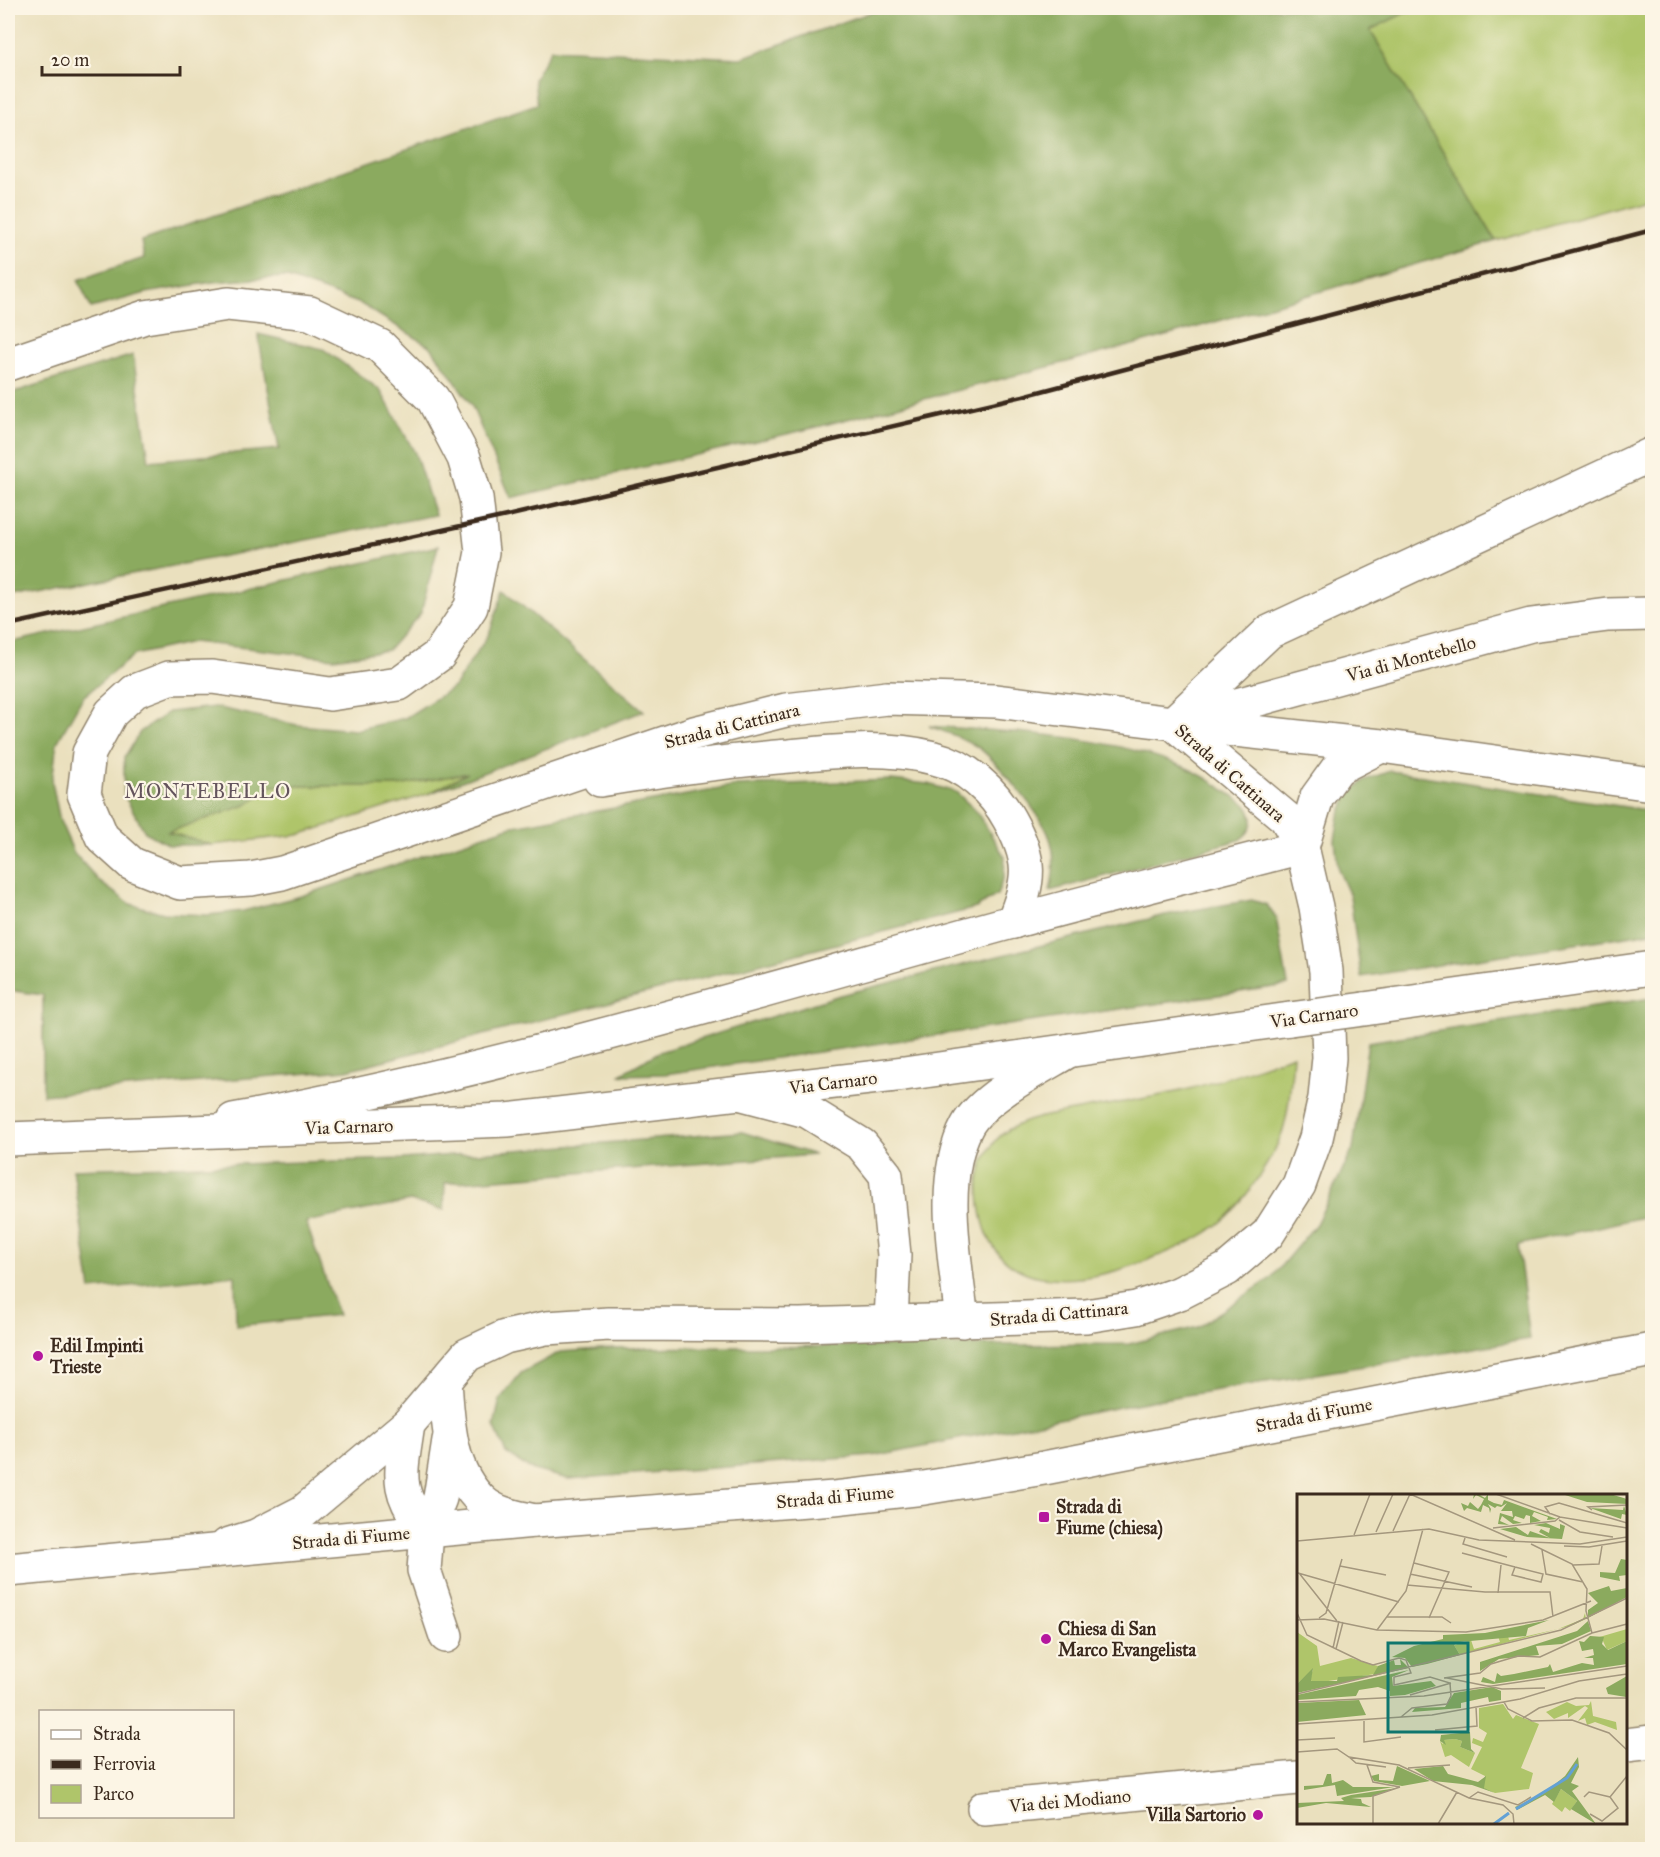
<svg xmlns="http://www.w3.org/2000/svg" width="1660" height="1857" font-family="'IM FELL Great Primer',serif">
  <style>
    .green { fill: #afc56a; stroke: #757844; stroke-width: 1.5 }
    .forest { fill: #8baa5e; stroke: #636a3e; stroke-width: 1.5 }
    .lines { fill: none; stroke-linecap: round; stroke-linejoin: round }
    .minor-casing { stroke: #92856e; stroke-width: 36 }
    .major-casing { stroke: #92856e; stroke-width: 36 }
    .minor { stroke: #fff; stroke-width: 33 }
    .major { stroke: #fff; stroke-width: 33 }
    .rail { stroke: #3b2a1e; stroke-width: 4.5 }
    .major-bridge-casing { stroke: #92856e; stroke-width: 36; stroke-linecap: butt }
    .major-bridge { stroke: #fff; stroke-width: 33 }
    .poi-dot { fill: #b5179e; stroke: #fcf5e5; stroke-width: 2 }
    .labels { text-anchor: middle; stroke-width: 4.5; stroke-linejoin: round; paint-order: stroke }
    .street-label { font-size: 18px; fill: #3b2a1e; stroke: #fcf5e5 }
    .poi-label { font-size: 18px; font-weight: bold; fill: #3b2a1e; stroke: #fcf5e5; text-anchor: start }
    .neighbourhood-label { font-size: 20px; letter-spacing: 1.5px; fill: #64545d; stroke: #fcf5e5 }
    .inset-river { fill: none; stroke: #63a1d5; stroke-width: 3 }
    .inset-road { fill: none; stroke: #a4977e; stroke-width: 1.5 }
    .view { fill: #0f766e; fill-opacity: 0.15; stroke: #0f766e; stroke-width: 3 }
    .inset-edge { fill: none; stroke: #3b2a1e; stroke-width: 3 }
  </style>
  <rect width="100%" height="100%" fill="#fcf5e5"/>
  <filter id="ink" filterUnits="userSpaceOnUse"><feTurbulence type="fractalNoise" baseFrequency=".0167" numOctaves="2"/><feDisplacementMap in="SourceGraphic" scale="12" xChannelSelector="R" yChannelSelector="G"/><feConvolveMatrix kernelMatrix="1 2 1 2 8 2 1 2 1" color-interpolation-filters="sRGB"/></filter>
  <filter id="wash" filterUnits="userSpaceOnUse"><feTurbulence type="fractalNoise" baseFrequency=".008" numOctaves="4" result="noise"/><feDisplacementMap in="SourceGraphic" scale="24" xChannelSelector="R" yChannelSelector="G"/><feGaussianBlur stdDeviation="1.35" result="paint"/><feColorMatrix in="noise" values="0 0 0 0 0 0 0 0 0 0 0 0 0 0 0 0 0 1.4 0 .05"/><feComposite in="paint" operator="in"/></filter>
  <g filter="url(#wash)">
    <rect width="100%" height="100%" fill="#eae0be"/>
    <g class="green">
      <polygon points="1415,8 1652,8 1652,196 1496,241 1369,29"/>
      <polygon points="471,772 428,794 298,835 212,845 167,832 246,805 272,786 398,786"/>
      <path d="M 1293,1055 C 1291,1080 1290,1104 1284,1127 C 1277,1153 1249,1193 1232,1212 C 1213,1233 1183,1246 1158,1256 C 1081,1288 981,1302 979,1188 C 978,1167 990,1141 1008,1130 C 1028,1118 1051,1115 1073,1111 C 1110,1104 1148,1099 1185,1090 C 1221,1081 1257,1067 1293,1055 Z"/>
    </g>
    <g class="forest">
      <polygon points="883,8 1415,8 1370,30 1496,241 1163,337 817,427 511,498 471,404 431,347 361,304 285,277 213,282 146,293 91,308 78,280 144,258 141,241 537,104 534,79 551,49 741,58"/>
      <polygon points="258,334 323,349 380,390 415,453 435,515 8,598 8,394 133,355 149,461 279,449"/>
      <polygon points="438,546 421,613 388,650 334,658 193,642 134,655 83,697 57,743 52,782 60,821 74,853 100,882 130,904 164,913 208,915 243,911 301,896 509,827 736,786 891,780 928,784 956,792 976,811 1005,857 1004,876 997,895 976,908 347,1070 43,1095 43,995 8,990 8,643"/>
      <polygon points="504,590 644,711 428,794 468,773 398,786 272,786 246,805 168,832 212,845 169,845 145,832 124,795 124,758 140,732 169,712 215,707 297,725 355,730 405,718 454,687 489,634"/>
      <path d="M 929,726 C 1013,732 1103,734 1182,766 C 1204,775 1225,790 1245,804 C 1256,817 1254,831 1239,840 L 1050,891 C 1054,873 1056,853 1049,836 C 1042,816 994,757 976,746 C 962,737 944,732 929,726 Z"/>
      <polygon points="1390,771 1652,811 1652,932 1361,977 1350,896 1338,869 1335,840 1339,816 1348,795 1365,780"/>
      <polygon points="1252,900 1267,905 1276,917 1288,985 665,1074 619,1075 659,1052 840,995 1165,915"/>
      <polygon points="1652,998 1652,1215 1518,1245 1530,1339 1150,1401 873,1456 568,1479 530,1469 506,1453 494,1426 500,1399 521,1373 560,1352 612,1348 1129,1344 1198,1327 1271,1278 1316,1224 1353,1149 1368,1042"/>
      <polygon points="742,1132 815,1155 445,1183 444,1210 410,1201 306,1222 338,1315 236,1326 235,1275 91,1290 73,1169 403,1159"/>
    </g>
  </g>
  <g filter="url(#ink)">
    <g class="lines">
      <g class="minor-casing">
        <g id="minor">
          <polyline points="8,364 145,317 228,304 310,313 380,346 433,399 464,458 476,498 482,552 471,607 439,655 399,684 330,694 212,677 169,678 135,691 111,713 89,753 84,794 102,837 132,864 180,883 251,879 282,873 694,733 786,710 887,698 996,701 1173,723 1286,818 1302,847 1316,907 1326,971 1329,1058 1325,1098 1316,1138 1299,1185 1268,1234 1227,1269 1180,1293 1136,1308 1086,1316 800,1325 609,1324 546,1328 505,1337 467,1355 408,1424 303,1512 256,1536 227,1545"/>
          <polyline points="1178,721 1531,625 1608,615 1652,614"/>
          <polyline points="1173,723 1269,632 1652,454"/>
          <polyline points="1190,725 1381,746 1652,784"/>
          <path d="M 600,780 C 663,770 725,761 789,756 C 835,751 888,746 934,758 C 965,765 994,791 1009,819 C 1032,860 1031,879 1013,922"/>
          <polyline points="743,1094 807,1111 862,1145 886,1175 894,1255 891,1322"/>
          <path d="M 233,1120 C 497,1071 753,993 1012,922 C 1108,896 1205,872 1302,847 L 1317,797 L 1338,768 L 1381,746"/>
          <path d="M 962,1321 C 956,1262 938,1180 967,1126 C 982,1097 1042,1067 1070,1050"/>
          <path d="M 445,1381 C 448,1423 449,1471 483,1502 C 496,1514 518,1517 534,1521"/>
          <path d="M 408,1424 C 401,1475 393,1489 427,1532"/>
          <polyline points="446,1636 424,1570 427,1532 440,1498 449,1440"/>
          <polyline points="1626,1745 1652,1742"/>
          <polyline points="984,1808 1298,1778"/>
        </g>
      </g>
      <g class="major-casing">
        <g id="major">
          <polyline points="1364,1009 1652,968"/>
          <polyline points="8,1139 507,1120 904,1074 1290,1019"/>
          <polyline points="8,1570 534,1521 834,1498 924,1488 1044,1468 1652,1350"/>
        </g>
      </g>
      <use href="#minor" class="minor"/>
      <use href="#major" class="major"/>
      <polyline class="rail" points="8,625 511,515 1023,396 1652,230"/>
      <g class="major-bridge-casing">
        <polyline id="major-bridge" points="1290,1019 1364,1009"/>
      </g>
      <use href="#major-bridge" class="major-bridge"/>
    </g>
  </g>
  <g class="poi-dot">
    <circle cx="38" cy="1356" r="6"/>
    <rect x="1038" y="1511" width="12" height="12" rx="3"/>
    <circle cx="1046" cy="1639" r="6"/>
    <circle cx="1258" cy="1815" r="6"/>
  </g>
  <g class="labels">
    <g class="street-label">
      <text transform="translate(1411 659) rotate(-15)" y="6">Via di Montebello</text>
      <text transform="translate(732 726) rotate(-14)" y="6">Strada di Cattinara</text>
      <text transform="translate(1230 773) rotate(41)" y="6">Strada di Cattinara</text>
      <text transform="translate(1314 1016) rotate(-8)" y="6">Via Carnaro</text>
      <text transform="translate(833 1083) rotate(-7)" y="6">Via Carnaro</text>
      <text transform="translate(349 1127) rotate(-2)" y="6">Via Carnaro</text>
      <text transform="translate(1059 1314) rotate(-5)" y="6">Strada di Cattinara</text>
      <text transform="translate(1314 1415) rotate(-11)" y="6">Strada di Fiume</text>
      <text transform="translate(835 1497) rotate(-5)" y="6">Strada di Fiume</text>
      <text transform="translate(351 1538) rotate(-5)" y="6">Strada di Fiume</text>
      <text transform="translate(1070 1801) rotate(-5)" y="6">Via dei Modiano</text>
    </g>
    <g class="poi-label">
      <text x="50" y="1352">Edil Impinti<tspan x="50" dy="21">Trieste</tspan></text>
      <text x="1056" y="1513">Strada di<tspan x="1056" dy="21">Fiume (chiesa)</tspan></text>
      <text x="1058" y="1635">Chiesa di San<tspan x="1058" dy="21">Marco Evangelista</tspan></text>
      <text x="1246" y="1821" text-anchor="end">Villa Sartorio</text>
    </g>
    <g class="neighbourhood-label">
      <text x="208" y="798">MONTEBELLO</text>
    </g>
  </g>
  <g transform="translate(1297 1494)">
    <rect width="330" height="330" fill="#eae0be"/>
    <path d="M 288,119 L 289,125 L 276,131 L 163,161 L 157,151 L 174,146 L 177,155 L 203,148 L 201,142 L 211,142 L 212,146 L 261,135 L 286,125 ZM 330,135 L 330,147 L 310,156 L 306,147 L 299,144 ZM 0,138 L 20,152 L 23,172 L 54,164 L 81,172 L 78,180 L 18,189 L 13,186 L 16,175 L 0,190 ZM 294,207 L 296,222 L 319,228 L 320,236 L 298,228 L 290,231 L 288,224 L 281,227 L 291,214 L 288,212 L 271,224 L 271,219 L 257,225 L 249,218 L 270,208 L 279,212 L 292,211 ZM 206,210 L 216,225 L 219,221 L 242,230 L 224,274 L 236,279 L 232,295 L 198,299 L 186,294 L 188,282 L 174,275 L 185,253 L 175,249 L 176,244 L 186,248 L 190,239 L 182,234 L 182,214 ZM 158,245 L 165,247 L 163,253 L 178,259 L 172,273 L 154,261 L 148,263 L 143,247 L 146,250 L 147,246 ZM 264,295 L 280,307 L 273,317 L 268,313 L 265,318 L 255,310 Z" fill="#afc56a"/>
    <path d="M 177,0 L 181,0 L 188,4 L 191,0 L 191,6 L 197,9 L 205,11 L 207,6 L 260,25 L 250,26 L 251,23 L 237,18 L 235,22 L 244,27 L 233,29 L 233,22 L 229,21 L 227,25 L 218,22 L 216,26 L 225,29 L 216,30 L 205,22 L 203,27 L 212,31 L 201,30 L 203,19 L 216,23 L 215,17 L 204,17 L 210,9 L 204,13 L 200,12 L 198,14 L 191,10 L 194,15 L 193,19 L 192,14 L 186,11 L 184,18 L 170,14 L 167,17 L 164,9 L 171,12 L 173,8 L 181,15 L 184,11 L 187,5 L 179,1 L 176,5 ZM 265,0 L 313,0 L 330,5 L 330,10 L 290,8 ZM 327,12 L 330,21 L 325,20 L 324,25 L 293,14 L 326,16 ZM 249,29 L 263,35 L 263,30 L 268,32 L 265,45 L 230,43 L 203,35 L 219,33 L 231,41 L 233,37 L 253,44 L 242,38 L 244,35 L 252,39 L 253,34 L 237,31 ZM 324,65 L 330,66 L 330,81 L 322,82 L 323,87 L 303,83 L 303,78 L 318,79 ZM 312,92 L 314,97 L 330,94 L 330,103 L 291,124 L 291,116 L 301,109 L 291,99 ZM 252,126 L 231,134 L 229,142 L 162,148 L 157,151 L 163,161 L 130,170 L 115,173 L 108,164 L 95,163 L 117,152 L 146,145 L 146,141 L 188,139 ZM 291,127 L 294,137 L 265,150 L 239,152 L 242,161 L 202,165 L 183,177 L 183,168 L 280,137 ZM 293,142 L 307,143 L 305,150 L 311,156 L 330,147 L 330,170 L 196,190 L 184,188 L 186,183 L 198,188 L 200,179 L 204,182 L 217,180 L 251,173 L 253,170 L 256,178 L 285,169 L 297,171 L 296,164 L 287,164 L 297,161 L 296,155 L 285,157 L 282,147 L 287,148 ZM 103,165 L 112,174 L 0,199 L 0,190 L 16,174 L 14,187 L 40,187 L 41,183 L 76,181 L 81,172 L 97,166 L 98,171 L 104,171 ZM 112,176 L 95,183 L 96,192 L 134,187 L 139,192 L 108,201 L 93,202 L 93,197 L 81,193 L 62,196 L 59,202 L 0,206 L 0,201 ZM 330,182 L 329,203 L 311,200 L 309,194 ZM 195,193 L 204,197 L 204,206 L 192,208 L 191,203 L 164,209 L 164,214 L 115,218 L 118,214 L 148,213 L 157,199 ZM 62,206 L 69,221 L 0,228 L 0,209 ZM 173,238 L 174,255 L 178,259 L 163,253 L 165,247 L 158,245 L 147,246 L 149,251 L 143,247 L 144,241 ZM 281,263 L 282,273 L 274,289 L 282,292 L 275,297 L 299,330 L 274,315 L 280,307 L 264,295 L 257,308 L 248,301 L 220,316 L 218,313 L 246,300 L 268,282 ZM 100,272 L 133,287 L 105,292 L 77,287 L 74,282 L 82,280 L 82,286 L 96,287 ZM 146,272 L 151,280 L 181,288 L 189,282 L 187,294 L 198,299 L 175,291 L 136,287 L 117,275 ZM 30,280 L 34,280 L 35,289 L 46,286 L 56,293 L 97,293 L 40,302 L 38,291 L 7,296 L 7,292 L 26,291 ZM 100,294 L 74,303 L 54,304 L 64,305 L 65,309 L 74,313 L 29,309 L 0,314 L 0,309 L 47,307 L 44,304 L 54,301 Z" fill="#8baa5e"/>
    <path class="inset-river" d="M 219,315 L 270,284 L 280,270M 197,330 L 212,319"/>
    <path class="inset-road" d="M 199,0 L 263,23M 295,16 L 291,13 L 330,11M 253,20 L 248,13 L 262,9 L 330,29M 262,26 L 283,38 L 316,43M 196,34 L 258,27 L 263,23 L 330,34M 96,37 L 113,0 L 218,46M 79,38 L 96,0M 57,41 L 73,0M 168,44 L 166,50 L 210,63M 0,47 L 132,35 L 182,46 L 283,50 L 330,43M 234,50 L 275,70 L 290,95 L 289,117 L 295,139M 267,52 L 292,53 L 330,47M 245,56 L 249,80 L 286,88M 165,59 L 218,73M 117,69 L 152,78 L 132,124M 276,71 L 302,70 L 305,52M 43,72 L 89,81M 218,73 L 246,80 L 244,88 L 215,81 ZM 1,79 L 102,108M 2,79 L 40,127M 113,80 L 175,93M 110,91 L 188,98 L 253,98 L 256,123M 201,99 L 204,71M 0,119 L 10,141 L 64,167 L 76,171 L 102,164 L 109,166 L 114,179 L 97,183 L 97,191 L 133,183 L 153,189 L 154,202 L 150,210 L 115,214 L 104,223M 90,123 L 145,123 L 154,129M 22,124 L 29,119 L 45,65M 0,126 L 27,125 L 80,136 L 169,138 L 246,126 L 294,107M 80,136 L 109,97 L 126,35M 36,154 L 42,127M 39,155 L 46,128M 147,184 L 183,179 L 194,170 L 221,162 L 243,163 L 295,139 L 330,130M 150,184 L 205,195 L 248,194M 0,200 L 264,136 L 330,104M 113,201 L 154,189M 0,208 L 127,202 L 330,172M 207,208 L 211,215 L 235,227 L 275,226 L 312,239 L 330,256M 226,224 L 242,214 L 279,204 L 330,204M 67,227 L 67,248 L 104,243M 0,230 L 135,221 L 223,205 L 282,187 L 330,180M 138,236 L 180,232 L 179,213M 0,246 L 38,244M 0,258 L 40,255 L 52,263 L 102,271 L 172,304 L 206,311 L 216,320 L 217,330M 52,263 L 59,269 L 89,273M 70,271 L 76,288 L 103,293M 111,274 L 153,271M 287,303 L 292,298 L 313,303 L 321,314 L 305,327 L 293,320M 313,303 L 330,282M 172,304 L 181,298 L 221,311 L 234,303M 76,330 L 76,302 L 103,293M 141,330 L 160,298"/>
    <path class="view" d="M 91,149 L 171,149 L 171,238 L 91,238 Z"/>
    <rect width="330" height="330" class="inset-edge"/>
  </g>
  <rect width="1660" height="1857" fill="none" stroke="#fcf5e5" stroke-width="30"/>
  <rect x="39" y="1710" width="195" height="108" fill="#fcf5e5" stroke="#afa495" stroke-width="1.5"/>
  <rect x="51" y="1730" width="30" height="9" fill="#ffffff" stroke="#afa495" stroke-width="1.5"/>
  <text x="93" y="1740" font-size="18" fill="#3b2a1e">Strada</text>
  <rect x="51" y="1760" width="30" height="9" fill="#3b2a1e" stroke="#afa495" stroke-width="1.5"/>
  <text x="93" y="1770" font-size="18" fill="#3b2a1e">Ferrovia</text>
  <rect x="51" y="1785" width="30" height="18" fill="#afc56a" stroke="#afa495" stroke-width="1.5"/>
  <text x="93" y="1800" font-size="18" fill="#3b2a1e">Parco</text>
  <path d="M42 66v9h138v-9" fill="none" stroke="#3b2a1e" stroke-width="3"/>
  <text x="51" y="66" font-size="18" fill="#3b2a1e" stroke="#fcf5e5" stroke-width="4.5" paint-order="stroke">20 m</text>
</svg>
